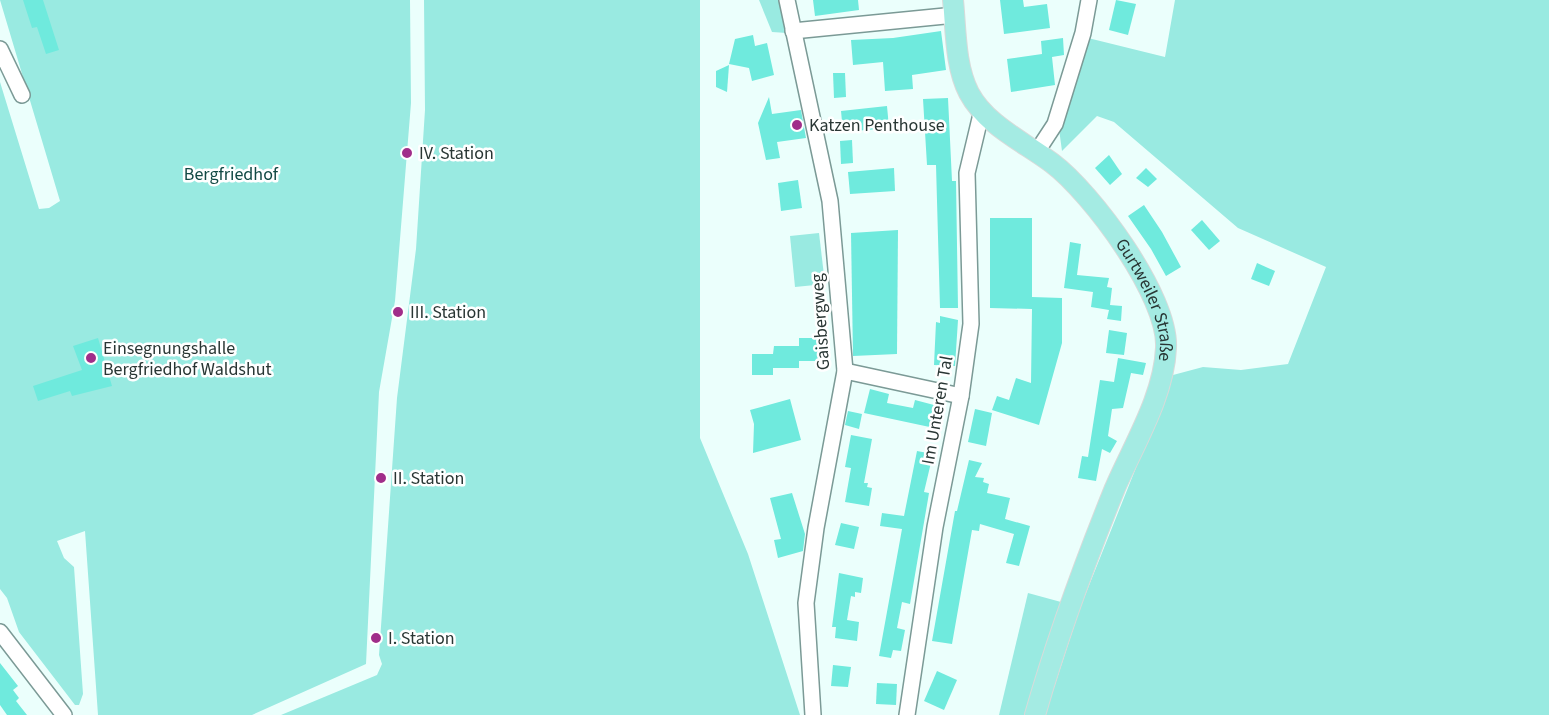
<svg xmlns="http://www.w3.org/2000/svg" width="1549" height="715" font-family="'Source Sans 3',sans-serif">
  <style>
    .green { fill: #99eae1 }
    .building { fill: #6feadd }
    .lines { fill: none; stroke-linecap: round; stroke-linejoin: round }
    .minor-casing { stroke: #7b9a96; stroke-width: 18 }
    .major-casing { stroke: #d8dbda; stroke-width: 22 }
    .minor { stroke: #fff; stroke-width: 15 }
    .major { stroke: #a4ebe3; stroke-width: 20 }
    .poi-dot { fill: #a02e8a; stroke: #fff; stroke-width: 2 }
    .labels { text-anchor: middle; stroke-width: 5; stroke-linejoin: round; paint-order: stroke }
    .poi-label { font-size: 18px; fill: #293634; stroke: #fff; text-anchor: start }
    .park-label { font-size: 18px; fill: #124944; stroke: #fff }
    .street-label { font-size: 18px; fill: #293634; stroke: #fff }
  </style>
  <rect width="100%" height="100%" fill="#ebfffc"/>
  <g class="green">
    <polygon points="0,0 410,0 411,103 395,301 379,392 366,664 252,715 98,715 85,531 57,541 64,558 74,567 83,694 79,705 75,705 19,632 7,598 0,589 0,82 39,209 49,208 60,201"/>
    <polygon points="424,0 700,0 700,438 748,554 800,715 281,715 377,675 382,664 379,655 397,398 416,249 425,110"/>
    <polygon points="759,0 782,0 787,33 772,32"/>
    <polygon points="1175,0 1549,0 1549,715 1045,715 1080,608 1173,375 1203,367 1241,370 1288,364 1326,267 1238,228 1114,122 1097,116 1062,151 1059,129 1088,38 1165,57"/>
    <polygon points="819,233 825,284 795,287 790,236"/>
    <polygon points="1028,593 1061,602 1027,715 999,715"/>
  </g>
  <g class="building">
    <polygon points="23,0 43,0 59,50 46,54 37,27 32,28"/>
    <polygon points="813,0 858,0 859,10 815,16"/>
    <polygon points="1000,0 1023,0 1024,7 1047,4 1050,28 1004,34"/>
    <polygon points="1116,0 1136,4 1128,35 1109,30"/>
    <polygon points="941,31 946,70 912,75 913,89 885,91 883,62 853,65 851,40 893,38"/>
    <polygon points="753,35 755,46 767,43 774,75 752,81 749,68 729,64 735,39"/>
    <polygon points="1063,38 1064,55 1052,57 1055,85 1011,92 1007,59 1042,54 1041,41"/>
    <polygon points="729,65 727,92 716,87 716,71"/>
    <polygon points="833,73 845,73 846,97 834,98"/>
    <polygon points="769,97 772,114 801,110 806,138 777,142 780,158 766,160 758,123"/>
    <polygon points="948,98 952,181 956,181 958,308 940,308 936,165 927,165 923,99"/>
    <polygon points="887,106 889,128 843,132 841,111"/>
    <polygon points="852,140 853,163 841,164 840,141"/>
    <polygon points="1109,155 1122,174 1110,185 1095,168"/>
    <polygon points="894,168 895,191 850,194 848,172"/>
    <polygon points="1146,168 1157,179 1148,187 1136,178"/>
    <polygon points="798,180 802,208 781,211 778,183"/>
    <polygon points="1144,205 1162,232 1181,267 1166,276 1151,249 1128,216"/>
    <polygon points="990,218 1032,218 1032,297 1062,298 1062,343 1039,425 992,410 997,396 1009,400 1016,378 1031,383 1032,309 990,308"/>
    <polygon points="1202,220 1220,241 1209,250 1191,230"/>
    <polygon points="898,230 897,354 853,356 851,233"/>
    <polygon points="1070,242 1081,244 1077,275 1109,278 1107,287 1112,288 1110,305 1122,306 1121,321 1107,319 1109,310 1091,307 1093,292 1064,288"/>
    <polygon points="1257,263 1275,271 1269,286 1251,279"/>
    <polygon points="940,316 958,320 955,366 934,365 936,322 940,323"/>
    <polygon points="1109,330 1127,333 1124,355 1106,353"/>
    <polygon points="98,338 112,386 72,396 70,391 38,401 33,386 82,370 73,346"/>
    <polygon points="799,338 824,338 824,361 799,361 799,368 773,368 773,375 752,375 752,354 773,354 774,346 799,346"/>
    <polygon points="1118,358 1146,363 1143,375 1131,373 1123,408 1112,409 1108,436 1117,441 1110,453 1102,449 1096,481 1078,478 1082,456 1088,457 1100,380 1114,382"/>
    <polygon points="870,389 889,394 887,403 913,408 915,400 934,405 932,411 943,414 939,429 864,413"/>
    <polygon points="790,399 801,440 753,453 754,424 750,410"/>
    <polygon points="975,409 992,413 986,446 968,442"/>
    <polygon points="848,411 862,414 859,429 845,425"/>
    <polygon points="851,435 872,439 864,483 868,483 867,487 872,488 869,506 845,502 851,468 845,467"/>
    <polygon points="917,451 933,454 924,492 929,493 928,499 910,604 902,602 897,628 905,630 901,651 893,650 891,658 879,656 902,529 880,526 882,513 904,516"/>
    <polygon points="969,460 982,463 975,477 984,478 983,482 989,484 987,493 1010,498 1005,519 1030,526 1019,566 1006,563 1014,534 980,524 979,531 972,530 952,644 932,641 955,511 957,511"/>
    <polygon points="792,493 805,534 803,551 778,558 774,540 781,539 770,498"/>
    <polygon points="841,523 859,527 854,549 835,545"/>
    <polygon points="839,573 863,578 861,593 855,592 855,597 851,596 847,620 859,622 857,641 835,638 836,627 832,627"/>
    <polygon points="0,663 18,686 13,690 19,698 16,701 27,715 7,715 0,705"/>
    <polygon points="833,665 851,667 848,687 831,686"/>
    <polygon points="937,671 957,680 944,710 924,701"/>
    <polygon points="877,683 897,684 896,705 876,704"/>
  </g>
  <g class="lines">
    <g class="minor-casing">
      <g id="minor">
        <polyline points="787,0 830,201 845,371 816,528 806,603 813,715"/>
        <polyline points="793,31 955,15"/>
        <polyline points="0,49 22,95"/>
        <polyline points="1036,153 1055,124 1083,33 1089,0"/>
        <polyline points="845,371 961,396"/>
        <polyline points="0,632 64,715"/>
        <polyline points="907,715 935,527 961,396 971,324 967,173 982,110"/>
      </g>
    </g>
    <g class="major-casing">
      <g id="major">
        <path id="s1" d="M 953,0 C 956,30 955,66 969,93 C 986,125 1024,142 1052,163 C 1092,193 1169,297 1166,348 C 1164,396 1134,444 1115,488 C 1085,562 1057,638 1035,715"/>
      </g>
    </g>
    <use href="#minor" class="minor"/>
    <use href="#major" class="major"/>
  </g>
  <g class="poi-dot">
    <circle cx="797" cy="125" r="6"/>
    <circle cx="407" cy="153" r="6"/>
    <circle cx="398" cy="312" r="6"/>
    <circle cx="91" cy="358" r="6"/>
    <circle cx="381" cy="478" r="6"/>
    <circle cx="376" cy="638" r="6"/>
  </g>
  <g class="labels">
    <g class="poi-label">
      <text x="809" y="131">Katzen Penthouse</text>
      <text x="419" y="159">IV. Station</text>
      <text x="410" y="318">III. Station</text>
      <text x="103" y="354">Einsegnungshalle<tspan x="103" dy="21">Bergfriedhof Waldshut</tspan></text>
      <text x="393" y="484">II. Station</text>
      <text x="388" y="644">I. Station</text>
    </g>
    <g class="park-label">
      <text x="231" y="180">Bergfriedhof</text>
    </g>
    <g class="street-label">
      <text dy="6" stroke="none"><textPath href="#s1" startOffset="374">Gurtweiler Straße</textPath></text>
      <text transform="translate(820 322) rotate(-94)" y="6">Gaisbergweg</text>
      <text transform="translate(937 410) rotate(-80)" y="6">Im Unteren Tal</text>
    </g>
  </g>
</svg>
